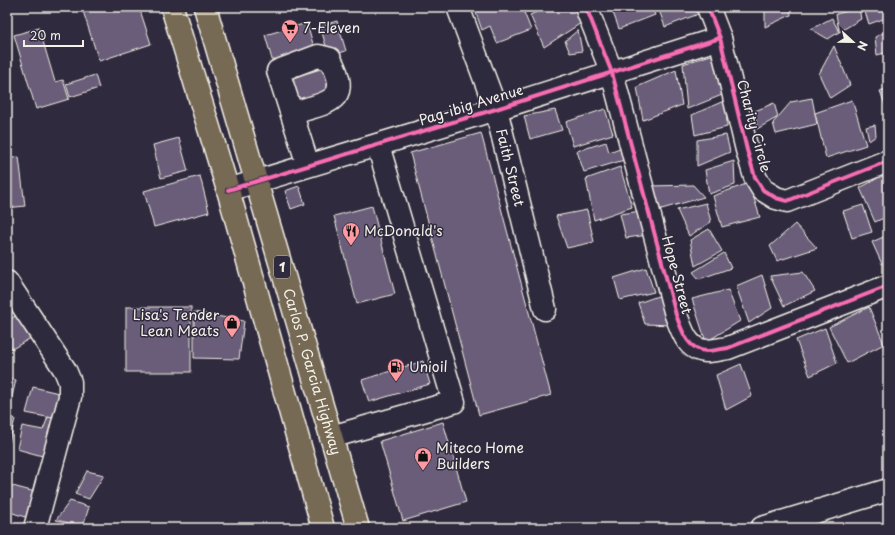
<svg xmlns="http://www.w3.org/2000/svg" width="895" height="535" font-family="'Playpen Sans',sans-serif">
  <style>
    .building { fill: #695d79; stroke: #f4f1e8 }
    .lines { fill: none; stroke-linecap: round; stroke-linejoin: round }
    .minor-casing { stroke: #f4f1e8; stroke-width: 25 }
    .highway-casing { stroke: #f4f1e8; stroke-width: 25 }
    .minor { stroke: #2f2a3d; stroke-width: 22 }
    .highway { stroke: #776a54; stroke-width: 22 }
    .cycleway-casing { stroke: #2f2a3d; stroke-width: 6 }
    .cycleway { stroke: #f96db3; stroke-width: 4 }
    .labels { text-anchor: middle; stroke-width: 3; stroke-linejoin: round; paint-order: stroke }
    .shield { fill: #2f2a3d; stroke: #b9b5b5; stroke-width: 1 }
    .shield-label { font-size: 13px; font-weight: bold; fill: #f4f1e8 }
    .poi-label { font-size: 14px; fill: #f4f1e8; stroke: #2f2a3d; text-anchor: start }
    .street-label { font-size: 14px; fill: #f4f1e8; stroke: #2f2a3d }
  </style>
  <rect width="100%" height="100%" fill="#2f2a3d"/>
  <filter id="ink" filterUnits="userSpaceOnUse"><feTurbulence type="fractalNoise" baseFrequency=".025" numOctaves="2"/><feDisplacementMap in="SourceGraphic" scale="8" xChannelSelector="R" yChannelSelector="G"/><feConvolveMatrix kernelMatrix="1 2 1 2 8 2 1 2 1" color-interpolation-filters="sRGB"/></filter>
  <g filter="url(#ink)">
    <g class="building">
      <polygon points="95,7 139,7 151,44 99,61 83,11"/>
      <polygon points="482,7 522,7 531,30 497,43 490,26 482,30 475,10"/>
      <polygon points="547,7 574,7 581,23 544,47 530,15"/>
      <polygon points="611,7 652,7 655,15 619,29"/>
      <polygon points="658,7 704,7 706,11 665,27"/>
      <polygon points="765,7 790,7 791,15 765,27"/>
      <polygon points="873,7 883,7 886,18 869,24 865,12"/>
      <polygon points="859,8 861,19 839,32 836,14"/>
      <polygon points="832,18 839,32 828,39 811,29"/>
      <polygon points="337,21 346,51 329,56 320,26"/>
      <polygon points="307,23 315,51 273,63 265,35"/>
      <polygon points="39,28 55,82 63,80 69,99 36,109 14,35"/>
      <polygon points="578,30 582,51 570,53 565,41"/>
      <polygon points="887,31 888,52 877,55 875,37"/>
      <polygon points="834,46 850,85 830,98 819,74"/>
      <polygon points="714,54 727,93 687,109 683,64"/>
      <polygon points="331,66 337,88 293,101 287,79"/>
      <polygon points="676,70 682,105 643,120 637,87"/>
      <polygon points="95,75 99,88 70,97 66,84"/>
      <polygon points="888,88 888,112 880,91"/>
      <polygon points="812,98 817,124 776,134 773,123 791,102"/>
      <polygon points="726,100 727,127 695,135 692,115"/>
      <polygon points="852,100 866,145 826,158 815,113"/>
      <polygon points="774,103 778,117 757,129 755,111"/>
      <polygon points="605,109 613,134 573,146 566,122"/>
      <polygon points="555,110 562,130 530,139 524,116"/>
      <polygon points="875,125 876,136 869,141 866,127"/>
      <polygon points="481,133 551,395 479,415 410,153"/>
      <polygon points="726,135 730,152 697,166 697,140"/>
      <polygon points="179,138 188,171 161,178 153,145"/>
      <polygon points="606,142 609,152 620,148 624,160 584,172 577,151"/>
      <polygon points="19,157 25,206 7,208 7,159"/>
      <polygon points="734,161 735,185 709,194 705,170"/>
      <polygon points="620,167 632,207 594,220 586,179"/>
      <polygon points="885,174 888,180 888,216 875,222 860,188"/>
      <polygon points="200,176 209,212 154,227 144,191"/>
      <polygon points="749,183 760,217 722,227 713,196"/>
      <polygon points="693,185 704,197 658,210 650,186"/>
      <polygon points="299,186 305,204 291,209 285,191"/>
      <polygon points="706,203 711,222 689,236 677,210"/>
      <polygon points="863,205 872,232 852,238 843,211"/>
      <polygon points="372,206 395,294 357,304 334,216"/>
      <polygon points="587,210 594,242 567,248 556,216"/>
      <polygon points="642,211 648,235 626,238 620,214"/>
      <polygon points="795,224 817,248 777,261 770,246"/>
      <polygon points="709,229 722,251 695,266 690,240"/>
      <polygon points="888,235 888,262 882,264 872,242"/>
      <polygon points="724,253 731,268 699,279 693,272"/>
      <polygon points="646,268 654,292 620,300 614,278"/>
      <polygon points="803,272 815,291 784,306 770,276"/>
      <polygon points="762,275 772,308 749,323 736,286"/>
      <polygon points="728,290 740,321 706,342 692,299"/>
      <polygon points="661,295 672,325 645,324 638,303"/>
      <rect x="126" y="307" width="65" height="65"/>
      <polygon points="869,307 884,344 847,363 829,327"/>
      <polygon points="22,312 36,335 12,349 7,341 7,321"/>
      <polygon points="194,312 244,321 239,359 194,358"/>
      <polygon points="825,328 837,363 810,376 796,340"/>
      <polygon points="423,361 430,384 369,402 362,380"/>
      <polygon points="741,364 752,396 726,410 716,375"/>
      <polygon points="7,378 16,380 10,405 7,404"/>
      <polygon points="33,387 63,394 57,419 26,413"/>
      <polygon points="7,416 15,419 7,450"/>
      <polygon points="48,417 57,419 46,457 17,449 22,426 43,430"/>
      <polygon points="443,422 466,502 403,521 380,441"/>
      <polygon points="87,471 104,475 89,499 75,494"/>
      <polygon points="9,485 35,492 28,518 7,511 7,494"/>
      <polygon points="70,501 89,507 83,526 56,520"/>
    </g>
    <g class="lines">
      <g class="minor-casing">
        <g id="minor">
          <path id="s1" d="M 458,7 L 496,109 L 545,309"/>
          <path d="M 586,7 L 612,73 L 676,315 C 682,330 687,350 706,351 C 713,351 721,349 728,348 L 888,286"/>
          <polyline points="708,7 720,38 747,150 755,177 763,190 776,198 787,201 888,161"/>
          <path d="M 292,113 C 326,103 354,102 330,59 L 318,56 L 278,71 L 308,165"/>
          <polyline points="228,190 496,109 720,38"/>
          <polyline points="7,282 65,370 70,382 70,397 35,528"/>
          <polyline points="331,437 454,402 378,145"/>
          <polyline points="762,528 888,490"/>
        </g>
      </g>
      <g class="highway-casing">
        <g id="highway">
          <polyline points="172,7 228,190 323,528"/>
          <path id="s2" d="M 205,7 L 358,528"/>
        </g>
      </g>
      <use href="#minor" class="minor"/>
      <use href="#highway" class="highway"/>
      <g class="cycleway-casing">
        <g id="cycleway">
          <path d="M 586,7 L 612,73 L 676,315 C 682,330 687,350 706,351 C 713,351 721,349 728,348 L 888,286"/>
          <polyline points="708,7 720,38 747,150 755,177 763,190 776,198 787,201 888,161"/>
          <polyline points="228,190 496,109 720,38"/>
        </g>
      </g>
      <use href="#cycleway" class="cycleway"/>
    </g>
  </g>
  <defs>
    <g id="supermarket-pin" transform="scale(0.9)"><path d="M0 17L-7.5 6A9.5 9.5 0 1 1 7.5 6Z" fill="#ff9aa2" stroke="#2f2a3d"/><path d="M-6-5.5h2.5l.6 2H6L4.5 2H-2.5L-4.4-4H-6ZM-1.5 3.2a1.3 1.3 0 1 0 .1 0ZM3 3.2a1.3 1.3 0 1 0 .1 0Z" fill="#111"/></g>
    <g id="restaurant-pin" transform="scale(0.9)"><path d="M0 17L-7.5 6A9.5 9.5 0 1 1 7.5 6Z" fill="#ff9aa2" stroke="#2f2a3d"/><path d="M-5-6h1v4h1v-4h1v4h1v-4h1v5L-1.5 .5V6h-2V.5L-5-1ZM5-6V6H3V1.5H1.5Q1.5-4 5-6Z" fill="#111"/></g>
    <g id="shop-pin" transform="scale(0.9)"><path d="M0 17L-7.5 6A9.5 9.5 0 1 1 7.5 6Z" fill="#ff9aa2" stroke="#2f2a3d"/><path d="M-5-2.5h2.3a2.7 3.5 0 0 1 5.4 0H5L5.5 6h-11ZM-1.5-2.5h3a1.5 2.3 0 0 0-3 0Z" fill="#111"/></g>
    <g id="fuel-pin" transform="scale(0.9)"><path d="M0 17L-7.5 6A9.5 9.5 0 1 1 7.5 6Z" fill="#ff9aa2" stroke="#2f2a3d"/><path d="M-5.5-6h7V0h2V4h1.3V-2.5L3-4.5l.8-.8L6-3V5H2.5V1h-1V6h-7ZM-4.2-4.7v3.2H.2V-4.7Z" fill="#111"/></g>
  </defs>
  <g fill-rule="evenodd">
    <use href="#supermarket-pin" x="290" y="28"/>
    <use href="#restaurant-pin" x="351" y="231"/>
    <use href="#shop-pin" x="232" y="323"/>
    <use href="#fuel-pin" x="396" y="367"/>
    <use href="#shop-pin" x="423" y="456"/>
  </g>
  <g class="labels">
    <rect class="shield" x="274" y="256" width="16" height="22" rx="3"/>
    <g class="shield-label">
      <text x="282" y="272">1</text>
    </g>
    <g class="poi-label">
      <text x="303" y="33">7-Eleven</text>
      <text x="364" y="236">McDonald's</text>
      <text x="219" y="320" text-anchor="end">Lisa's Tender<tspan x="219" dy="16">Lean Meats</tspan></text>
      <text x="409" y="372">Unioil</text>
      <text x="436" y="453">Miteco Home<tspan x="436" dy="16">Builders</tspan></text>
    </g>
    <g class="street-label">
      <text transform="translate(471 105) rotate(-17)" y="5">Pag-ibig Avenue</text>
      <text transform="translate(754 126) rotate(75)" y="5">Charity Circle</text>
      <text dy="5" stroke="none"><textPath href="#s1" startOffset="169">Faith Street</textPath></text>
      <text transform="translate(677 275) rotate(75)" y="5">Hope Street</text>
      <text dy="5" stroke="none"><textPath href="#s2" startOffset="380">Carlos P. Garcia Highway</textPath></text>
    </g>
  </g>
  <rect width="895" height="535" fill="none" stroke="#2f2a3d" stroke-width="24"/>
  <rect x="12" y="12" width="871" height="511" fill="none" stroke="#f4f1e8" stroke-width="1.5" filter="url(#ink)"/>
  <g transform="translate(853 42) rotate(112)" stroke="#2f2a3d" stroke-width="3" paint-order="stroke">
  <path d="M0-3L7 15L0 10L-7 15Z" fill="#f4f1e8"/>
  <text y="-6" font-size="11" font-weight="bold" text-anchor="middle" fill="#f4f1e8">N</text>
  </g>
  <path d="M24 40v6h59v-6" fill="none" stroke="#f4f1e8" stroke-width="2"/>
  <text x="30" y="40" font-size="12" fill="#f4f1e8" stroke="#2f2a3d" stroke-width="3" paint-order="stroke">20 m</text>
</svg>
